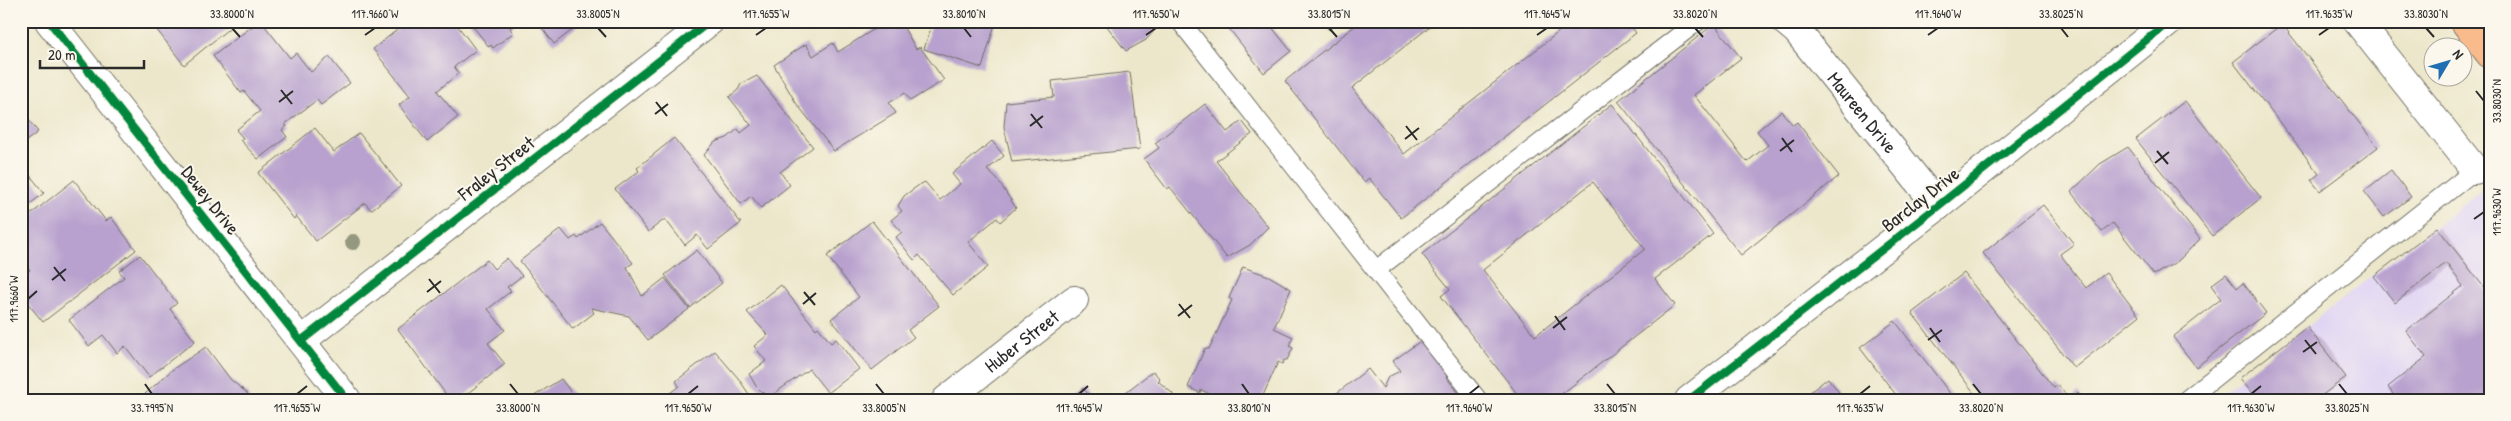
<svg xmlns="http://www.w3.org/2000/svg" width="2511" height="421" font-family="'Patrick Hand',sans-serif">
  <style>
    .built { fill: #e0d4f4 }
    .building { fill: #b8a1ce; fill-rule: evenodd }
    .lines { fill: none; stroke-linecap: round; stroke-linejoin: round }
    .service-casing { stroke: #6f6d63; stroke-width: 20 }
    .minor-casing { stroke: #6f6d63; stroke-width: 30 }
    .primary-casing { stroke: #6f6d63; stroke-width: 30 }
    .service { stroke: #fff; stroke-width: 18 }
    .minor { stroke: #fff; stroke-width: 28 }
    .primary { stroke: #fabb8c; stroke-width: 28 }
    .cycleway-casing { stroke: #fbf7ec; stroke-width: 11 }
    .cycleway { stroke: #00873e; stroke-width: 8 }
    .tree { fill: #93987f }
    .ticks { fill: none; stroke: #2b2b2b; stroke-width: 2 }
    .labels { text-anchor: middle; stroke-width: 4; stroke-linejoin: round; paint-order: stroke }
    .street-label { font-size: 19px; fill: #2b2b2b; stroke: #fbf7ec }
    .neatline { fill: none; stroke: #2b2b2b; stroke-width: 2 }
    .ticks-label { font-size: 12px; text-anchor: middle; fill: #2b2b2b }
  </style>
  <rect width="100%" height="100%" fill="#fbf7ec"/>
  <filter id="ink" filterUnits="userSpaceOnUse"><feTurbulence type="fractalNoise" baseFrequency=".02" numOctaves="2"/><feDisplacementMap in="SourceGraphic" scale="10" xChannelSelector="R" yChannelSelector="G"/><feConvolveMatrix kernelMatrix="1 2 1 2 8 2 1 2 1" color-interpolation-filters="sRGB"/></filter>
  <filter id="wash" filterUnits="userSpaceOnUse"><feTurbulence type="fractalNoise" baseFrequency=".0096" numOctaves="4" result="noise"/><feDisplacementMap in="SourceGraphic" scale="20" xChannelSelector="R" yChannelSelector="G"/><feGaussianBlur stdDeviation="1.12" result="paint"/><feColorMatrix in="noise" values="0 0 0 0 0 0 0 0 0 0 0 0 0 0 0 0 0 1.4 0 .05"/><feComposite in="paint" operator="in"/></filter>
  <g filter="url(#wash)">
    <rect width="100%" height="100%" fill="#ece7ca"/>
    <polygon class="built" points="2490,183 2490,400 2213,400 2455,211"/>
    <g id="blocks">
      <g class="building">
        <polygon points="150,21 238,21 184,65"/>
        <polygon points="259,21 261,21 290,58 296,53 311,72 329,57 350,83 321,105 317,100 285,124 287,126 282,130 287,137 258,159 240,140 243,138 236,130 260,111 244,91 241,93 213,56"/>
        <polygon points="408,21 454,21 476,50 454,67 459,73 437,91 458,117 427,142 399,105 410,96 373,49"/>
        <polygon points="469,21 519,21 510,28 513,33 493,48 491,45 489,47"/>
        <polygon points="537,21 584,21 554,44"/>
        <polygon points="887,21 900,21 916,49 920,47 944,80 910,101 905,93 889,103 896,113 834,151 796,103 774,65 806,44 813,56 833,43 838,52"/>
        <polygon points="933,21 996,21 982,68 924,49"/>
        <polygon points="1103,21 1163,21 1146,40 1126,51"/>
        <polygon points="1223,21 1267,21 1291,51 1264,73"/>
        <polygon points="1322,21 1340,21 1329,30"/>
        <polygon points="1361,21 1437,21 1352,88 1404,154 1570,23 1569,21 1627,21 1636,33 1401,218 1369,178 1364,182 1285,81"/>
        <polygon points="1714,24 1741,58 1694,95 1747,162 1768,145 1757,131 1781,111 1793,125 1797,122 1839,176 1741,255 1618,101"/>
        <polygon points="2282,24 2378,147 2320,191 2311,180 2319,174 2233,62"/>
        <polygon points="1130,72 1140,149 1012,162 1004,127 1006,102 1054,97 1052,81"/>
        <polygon points="757,76 813,147 780,172 790,185 761,208 751,196 741,204 704,155 715,142 727,138 738,129 741,133 751,125 729,97 738,90 741,84"/>
        <polygon points="2185,101 2261,198 2212,236 2136,139"/>
        <polygon points="1205,104 1227,132 1242,121 1252,134 1216,161 1268,227 1250,245 1227,258 1170,187 1167,189 1144,159 1159,148 1155,143"/>
        <path d="M 1612,104 L 1713,234 L 1655,279 L 1675,305 L 1554,400 L 1522,400 L 1441,296 L 1450,289 L 1422,254 ZM 1593,182 L 1645,249 L 1535,336 L 1483,270 Z"/>
        <polygon points="21,110 38,132 21,145"/>
        <polygon points="315,128 334,152 359,133 401,186 371,210 365,203 316,241 296,216 294,219 258,173"/>
        <polygon points="674,138 741,223 708,249 697,235 685,245 665,219 648,232 615,189 639,171 637,168"/>
        <polygon points="992,141 1004,156 987,170 997,179 1016,208 1000,222 997,218 968,242 988,267 953,295 919,255 914,260 896,237 902,232 891,220 902,211 898,206 904,196 919,185 925,182 940,200 960,184 952,174"/>
        <polygon points="2128,147 2200,239 2178,261 2154,275 2113,223 2102,232 2071,192 2100,164"/>
        <polygon points="21,164 44,193 21,211"/>
        <polygon points="2391,170 2411,197 2384,217 2364,191"/>
        <polygon points="74,180 106,221 111,217 136,250 43,322 21,295 21,277 30,270 21,257 21,222"/>
        <polygon points="2043,205 2074,244 2060,254 2086,288 2106,273 2139,316 2074,368 1983,253"/>
        <polygon points="872,221 939,306 908,330 914,337 872,370 831,319 859,297 827,256"/>
        <polygon points="600,222 633,263 627,267 642,296 665,278 689,309 648,340 629,316 591,308 594,313 573,329 520,261 561,229 570,240 576,236 578,239"/>
        <polygon points="2437,227 2490,295 2490,400 2397,400 2388,387 2426,357 2406,331 2463,286 2446,263 2395,303 2374,276"/>
        <polygon points="697,250 722,283 690,308 665,275"/>
        <polygon points="140,255 177,303 170,309 195,341 149,377 125,346 117,353 103,335 89,346 69,320 124,277 119,271"/>
        <polygon points="507,258 522,276 507,287 511,291 488,309 505,330 488,343 505,364 459,400 450,400 398,329 487,260 494,269"/>
        <polygon points="1243,267 1269,276 1291,289 1274,328 1293,337 1289,346 1293,348 1287,360 1284,360 1282,364 1278,362 1261,400 1223,400 1201,390 1200,393 1188,387 1205,348 1209,349 1232,300 1229,298"/>
        <polygon points="1964,273 2054,388 2058,385 2070,400 2078,393 2083,400 1980,400 1912,313"/>
        <polygon points="2226,274 2237,288 2243,283 2266,313 2196,367 2173,337 2221,299 2211,285"/>
        <polygon points="781,285 816,329 818,327 831,343 836,339 859,369 828,393 809,369 768,398 756,386 749,374 766,361 754,346 768,335 747,312"/>
        <polygon points="1895,321 1955,400 1900,400 1860,348"/>
        <polygon points="2307,327 2346,377 2320,397 2322,400 2257,400 2240,378"/>
        <polygon points="1423,339 1450,374 1446,377 1464,400 1336,400 1333,396 1368,369 1383,388 1388,377 1400,371 1393,361"/>
        <polygon points="206,347 231,380 247,393 250,400 149,400 145,394 173,369"/>
        <polygon points="715,351 738,378 753,400 661,400 679,386 676,381"/>
        <polygon points="1153,371 1160,379 1158,381 1172,393 1176,400 1126,400 1122,395"/>
        <polygon points="1828,378 1845,400 1800,400"/>
        <polygon points="561,379 577,400 528,400"/>
        <polygon points="1083,388 1093,400 1069,400"/>
      </g>
    </g>
  </g>
  <g filter="url(#ink)">
    <use href="#blocks" fill-opacity="0" stroke="#6f6d63" stroke-width="1"/>
    <g class="lines">
      <g class="service-casing">
        <g id="service">
          <polyline points="1180,21 1478,400"/>
          <polyline points="1376,270 1698,21"/>
          <polyline points="2186,400 2475,170"/>
        </g>
      </g>
      <g class="minor-casing">
        <g id="minor">
          <polyline points="49,21 347,400"/>
          <path id="s1" d="M 1785,21 L 1797,31 L 1938,206"/>
          <polyline points="2357,21 2475,170"/>
          <polyline points="301,341 710,21"/>
          <path id="s2" d="M 946,400 L 1074,300"/>
          <polyline points="1689,400 1938,206 2170,21"/>
        </g>
      </g>
      <g class="primary-casing">
        <polyline id="primary" points="2464,21 2490,54"/>
      </g>
      <use href="#service" class="service"/>
      <use href="#minor" class="minor"/>
      <use href="#primary" class="primary"/>
      <g class="cycleway-casing">
        <g id="cycleway">
          <polyline points="49,21 347,400"/>
          <polyline points="301,341 710,21"/>
          <polyline points="1689,400 1938,206 2170,21"/>
        </g>
      </g>
      <use href="#cycleway" class="cycleway"/>
    </g>
    <circle class="tree" cx="353" cy="242" r="8"/>
  </g>
  <path class="ticks" d="M 232,28 L 240,37M 598,28 L 606,37M 964,28 L 971,37M 1329,28 L 1337,37M 1695,28 L 1703,37M 2061,28 L 2068,37M 2426,28 L 2434,37M 365,35 L 375,28M 756,35 L 766,28M 1146,35 L 1156,28M 1537,35 L 1547,28M 1928,35 L 1938,28M 2319,35 L 2329,28M 281,90 L 292,104M 2476,91 L 2484,101M 279,102 L 293,91M 656,102 L 667,116M 655,114 L 668,104M 1031,114 L 1042,128M 1030,126 L 1043,116M 1406,126 L 1417,140M 1782,138 L 1792,152M 1405,139 L 1419,128M 1780,151 L 1794,140M 2157,151 L 2168,164M 2155,163 L 2169,152M 2474,219 L 2484,212M 54,267 L 65,281M 429,279 L 440,293M 52,280 L 66,269M 427,292 L 441,281M 804,292 L 815,305M 28,299 L 37,291M 803,304 L 816,293M 1179,304 L 1190,318M 1178,316 L 1192,305M 1555,316 L 1565,330M 1553,328 L 1567,317M 1930,328 L 1940,342M 1928,340 L 1942,330M 2305,340 L 2316,354M 2303,352 L 2317,342M 145,384 L 152,394M 510,384 L 518,394M 876,384 L 884,394M 1242,384 L 1249,394M 1607,384 L 1615,394M 1973,384 L 1981,394M 2339,384 L 2347,394M 297,394 L 307,386M 688,394 L 698,386M 1079,394 L 1088,386M 1469,394 L 1479,386M 1860,394 L 1870,386M 2251,394 L 2261,386"/>
  <g class="labels">
    <g class="street-label">
      <text dy="7" stroke="none"><textPath href="#s1" startOffset="120">Maureen Drive</textPath></text>
      <text transform="translate(496 168) rotate(-38)" y="7">Fraley Street</text>
      <text transform="translate(1920 199) rotate(-38)" y="7">Barclay Drive</text>
      <text transform="translate(211 200) rotate(52)" y="7">Dewey Drive</text>
      <text dy="7" stroke="none"><textPath href="#s2" startOffset="96">Huber Street</textPath></text>
    </g>
  </g>
  <rect width="2511" height="421" fill="none" stroke="#fbf7ec" stroke-width="55"/>
  <g transform="translate(2448 62) rotate(52)"><circle r="24" fill="#fbf7ec" stroke="#a8a59f"/>
  <path d="M0-4L9 19L0 12L-9 19Z" fill="#1f6fb2"/>
  <text y="-8" font-size="14" font-weight="bold" text-anchor="middle" fill="#2b2b2b">N</text>
  </g>
  <path d="M40 60v8h104v-8" fill="none" stroke="#2b2b2b" stroke-width="2.5"/>
  <text x="48" y="60" font-size="15" fill="#2b2b2b" stroke="#fbf7ec" stroke-width="4" paint-order="stroke">20 m</text>
  <rect x="28" y="28" width="2456" height="366" class="neatline"/>
  <g class="ticks-label">
    <text x="232" y="18">33.8000°N</text>
    <text x="375" y="18">117.9660°W</text>
    <text x="598" y="18">33.8005°N</text>
    <text x="766" y="18">117.9655°W</text>
    <text x="964" y="18">33.8010°N</text>
    <text x="1156" y="18">117.9650°W</text>
    <text x="1329" y="18">33.8015°N</text>
    <text x="1547" y="18">117.9645°W</text>
    <text x="1695" y="18">33.8020°N</text>
    <text x="1938" y="18">117.9640°W</text>
    <text x="2061" y="18">33.8025°N</text>
    <text x="2329" y="18">117.9635°W</text>
    <text x="2426" y="18">33.8030°N</text>
    <text transform="translate(2497 101) rotate(-90)" y="4">33.8030°N</text>
    <text transform="translate(2497 212) rotate(-90)" y="4">117.9630°W</text>
    <text transform="translate(14 299) rotate(-90)" y="4">117.9660°W</text>
    <text x="152" y="412">33.7995°N</text>
    <text x="297" y="412">117.9655°W</text>
    <text x="518" y="412">33.8000°N</text>
    <text x="688" y="412">117.9650°W</text>
    <text x="884" y="412">33.8005°N</text>
    <text x="1079" y="412">117.9645°W</text>
    <text x="1249" y="412">33.8010°N</text>
    <text x="1469" y="412">117.9640°W</text>
    <text x="1615" y="412">33.8015°N</text>
    <text x="1860" y="412">117.9635°W</text>
    <text x="1981" y="412">33.8020°N</text>
    <text x="2251" y="412">117.9630°W</text>
    <text x="2347" y="412">33.8025°N</text>
  </g>
</svg>
